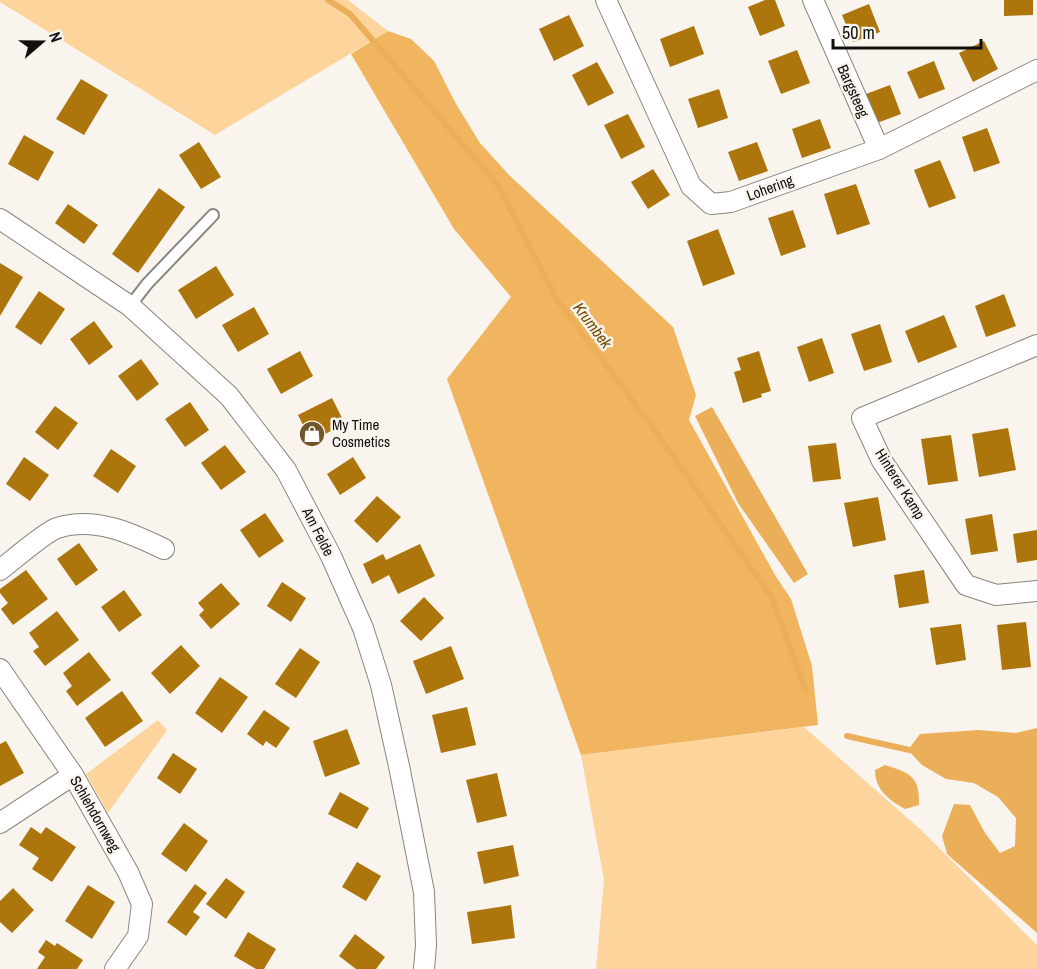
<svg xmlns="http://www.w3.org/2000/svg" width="1037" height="969" font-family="'Archivo Narrow',sans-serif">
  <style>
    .green { fill: #fdd49c }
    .forest { fill: #f0b55e }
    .water { fill: #eaaf58 }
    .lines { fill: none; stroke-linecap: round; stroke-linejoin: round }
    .stream { stroke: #eaaf58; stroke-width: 6 }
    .building { fill: #ad760d }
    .service-casing { stroke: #89857f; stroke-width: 14 }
    .minor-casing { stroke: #89857f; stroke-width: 22 }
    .service { stroke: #fff; stroke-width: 10 }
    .minor { stroke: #fff; stroke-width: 20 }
    .labels { text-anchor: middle; stroke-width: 5; stroke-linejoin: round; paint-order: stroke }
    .street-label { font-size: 15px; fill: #12100e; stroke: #f9f4ee }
    .poi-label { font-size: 15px; fill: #12100e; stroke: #f9f4ee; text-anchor: start }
    .water-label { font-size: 16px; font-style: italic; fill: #714b02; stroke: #f9f4ee }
  </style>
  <rect width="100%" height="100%" fill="#f9f4ee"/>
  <g class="green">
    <polygon points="0,0 348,0 388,31 215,135 0,2"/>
    <polygon points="158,720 167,730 108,813 86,774"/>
    <polygon points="804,727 920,829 1037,945 1037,969 596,969 604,880 581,755"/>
  </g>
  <polygon class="forest" points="388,31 411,39 434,61 456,104 480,143 509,175 673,327 696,395 689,420 775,575 791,599 812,666 818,725 581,755 447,379 511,297 454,229 351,54"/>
  <g class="water">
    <polygon points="712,407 808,574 794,583 738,503 695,416"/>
    <polygon points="1037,728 1037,933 947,854 942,836 954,804 970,805 985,833 1000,853 1015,846 1016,818 998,797 974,783 946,779 922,765 908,750 920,734 978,730 1016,733"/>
    <path d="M 885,765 C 910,773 920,776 919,805 L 905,809 C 889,800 875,790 875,770 Z"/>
  </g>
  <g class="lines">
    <g class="stream">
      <polyline points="328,0 350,14 497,184 558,301 659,436 772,598 805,689"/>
      <polyline points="847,736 914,751"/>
    </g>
  </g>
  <g class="building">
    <polygon points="765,0 775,0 785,26 760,36 748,7"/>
    <polygon points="1004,0 1033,0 1033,15 1004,16"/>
    <polygon points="869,4 880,32 853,42 842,15"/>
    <polygon points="569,15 584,46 554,61 539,29"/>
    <polygon points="694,26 704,54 670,67 660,39"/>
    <polygon points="984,41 998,69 973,82 959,53"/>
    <polygon points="797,50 810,83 781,94 768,61"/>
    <polygon points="934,61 945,89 919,99 907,72"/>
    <polygon points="597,62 614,93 588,106 572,75"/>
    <polygon points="81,79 108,95 84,135 56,119"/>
    <polygon points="890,85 901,114 877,123 866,94"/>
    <polygon points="719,89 728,118 698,128 688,99"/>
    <polygon points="628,114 645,147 621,159 604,125"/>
    <polygon points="820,119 831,148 802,158 792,129"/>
    <polygon points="987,128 1000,163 974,172 962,137"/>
    <polygon points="24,135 54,152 38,181 8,164"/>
    <polygon points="199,142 221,177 201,189 179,155"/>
    <polygon points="757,142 768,171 739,181 728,152"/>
    <polygon points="940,160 956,198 929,208 914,170"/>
    <polygon points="653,169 670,195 648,209 631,182"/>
    <polygon points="856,184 870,224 837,235 824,194"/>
    <polygon points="159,188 185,207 138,273 112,254"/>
    <polygon points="68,204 98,225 84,244 55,223"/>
    <polygon points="793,210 806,247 781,256 768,218"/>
    <polygon points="718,229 735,274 703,286 687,241"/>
    <polygon points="0,263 23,277 0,316"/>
    <polygon points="216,266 234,295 196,319 178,290"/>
    <polygon points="39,291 65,309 41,345 15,327"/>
    <polygon points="1004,294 1016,326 986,337 975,306"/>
    <polygon points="254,307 269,334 238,352 222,325"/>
    <polygon points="944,315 957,347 918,363 905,331"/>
    <polygon points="94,321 113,347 89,365 70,339"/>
    <polygon points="880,324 892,362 864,371 851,334"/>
    <polygon points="822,338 834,373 809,382 797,347"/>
    <polygon points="300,351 313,376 281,394 267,369"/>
    <polygon points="759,351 771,391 761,394 762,397 743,403 734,372 741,370 737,358"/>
    <polygon points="141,359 159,384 137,401 118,376"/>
    <polygon points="332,398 345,424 311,441 298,415"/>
    <polygon points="190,402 209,430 185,447 165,419"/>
    <polygon points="55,406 78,423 58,450 35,432"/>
    <polygon points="1008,428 1016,470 979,477 972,434"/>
    <polygon points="951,435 958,481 928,485 921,439"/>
    <polygon points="836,443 841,479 813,482 808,446"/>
    <polygon points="225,445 246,472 221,490 201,463"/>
    <polygon points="111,449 136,466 118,493 93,476"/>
    <polygon points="24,457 49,475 30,501 6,484"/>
    <polygon points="353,457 366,478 340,495 327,474"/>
    <polygon points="377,496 401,517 377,543 354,521"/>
    <polygon points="878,497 886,540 853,547 844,503"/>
    <polygon points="265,513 284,541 259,558 240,530"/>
    <polygon points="992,514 998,551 971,555 965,519"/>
    <polygon points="1037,530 1037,560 1017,563 1013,534"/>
    <polygon points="79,543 98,570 76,586 57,559"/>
    <polygon points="420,544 435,576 398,594 389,575 372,584 363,564 383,554 386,560"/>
    <polygon points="26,570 48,599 13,625 1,609 8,603 0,593 0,589"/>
    <polygon points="924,570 929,603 899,608 894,575"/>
    <polygon points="282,582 306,598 291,622 267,606"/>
    <polygon points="221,583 240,604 211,629 199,615 204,610 198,603"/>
    <polygon points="124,590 142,615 119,632 101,607"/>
    <polygon points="424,597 444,618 421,641 400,621"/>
    <polygon points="57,611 79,640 45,666 33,651 39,647 29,633"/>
    <polygon points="1026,622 1031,667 1002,670 997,625"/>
    <polygon points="961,624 966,660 936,665 930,628"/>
    <polygon points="181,645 200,666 170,694 151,673"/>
    <polygon points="451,646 464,679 426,694 413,661"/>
    <polygon points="300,648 320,662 296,698 275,684"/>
    <polygon points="89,652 111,680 77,706 66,691 72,686 63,673"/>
    <polygon points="220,677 248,697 222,733 195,713"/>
    <polygon points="122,691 143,721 105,747 85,718"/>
    <polygon points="467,707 476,745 441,753 432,715"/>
    <polygon points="264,710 290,728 276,748 266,741 263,746 247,734"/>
    <polygon points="347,729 360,764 325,777 313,741"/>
    <polygon points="6,741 24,773 0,786 0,744"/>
    <polygon points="173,753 197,769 180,794 157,778"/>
    <polygon points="497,773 507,816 477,823 466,780"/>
    <polygon points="340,792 369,808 357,829 328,814"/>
    <polygon points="184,823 208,841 186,872 161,854"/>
    <polygon points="31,827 41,834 46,827 76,847 52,882 32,869 39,858 19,845"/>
    <polygon points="513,845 519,876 484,884 477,852"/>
    <polygon points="357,862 381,876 366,901 342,887"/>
    <polygon points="226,878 245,892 226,919 206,904"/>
    <polygon points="195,884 207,893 193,912 200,917 186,936 167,922"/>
    <polygon points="88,885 115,902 92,939 65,921"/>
    <polygon points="13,888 34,910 12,933 0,922 0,901"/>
    <polygon points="511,905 515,938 472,944 467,912"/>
    <polygon points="248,932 276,949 264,969 256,969 234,956"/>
    <polygon points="355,934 385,957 376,969 356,969 339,956"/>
    <polygon points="46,940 55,946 57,943 83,960 77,969 37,969 45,957 38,952"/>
  </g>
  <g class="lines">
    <g class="service-casing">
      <polyline id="service" points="130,306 147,284 213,215"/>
    </g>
    <g class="minor-casing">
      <g id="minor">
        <polyline points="606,0 691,186 711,204 731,202 879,149 1037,70"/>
        <polyline points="813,0 879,149"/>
        <polyline points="0,219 130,306 229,396 286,470 331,556 363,628 381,685 399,766 424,892 426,945 424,969"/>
        <polyline points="1037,345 862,418 882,461 966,585 996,595 1037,591"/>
        <path d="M 0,570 C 12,561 45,532 57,528 C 94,516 131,533 164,549"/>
        <polyline points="0,669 73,775 128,872 142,904 138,936 115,969"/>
        <polyline points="0,823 73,775"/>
      </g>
    </g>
    <use href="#service" class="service"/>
    <use href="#minor" class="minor"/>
  </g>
  <defs>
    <g id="shop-disc" transform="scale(1.35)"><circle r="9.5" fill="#735529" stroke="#f9f4ee"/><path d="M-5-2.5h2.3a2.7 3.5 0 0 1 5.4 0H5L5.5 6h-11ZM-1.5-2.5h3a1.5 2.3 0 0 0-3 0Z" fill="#fff"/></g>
  </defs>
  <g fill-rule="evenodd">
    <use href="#shop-disc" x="312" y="434"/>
  </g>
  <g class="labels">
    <g class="street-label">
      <text transform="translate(853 91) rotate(66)" y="5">Bargsteeg</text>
      <text transform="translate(770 188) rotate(-20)" y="5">Lohering</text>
      <text transform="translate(900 484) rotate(58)" y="5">Hinterer Kamp</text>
      <text transform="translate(318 532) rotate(63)" y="5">Am Felde</text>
      <text transform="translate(95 814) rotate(60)" y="5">Schlehdornweg</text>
    </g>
    <g class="poi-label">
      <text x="332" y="430">My Time<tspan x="332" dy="17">Cosmetics</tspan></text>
    </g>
    <g class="water-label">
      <text transform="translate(593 325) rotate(53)" y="6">Krumbek</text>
    </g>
  </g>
  <g transform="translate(42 42) rotate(70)" stroke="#f9f4ee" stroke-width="4.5" paint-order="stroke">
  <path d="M0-4.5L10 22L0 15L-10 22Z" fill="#12100e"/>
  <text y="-9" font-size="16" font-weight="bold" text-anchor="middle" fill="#12100e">N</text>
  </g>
  <path d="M833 39v9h148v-9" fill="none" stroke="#12100e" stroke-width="3"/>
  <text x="842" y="39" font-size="18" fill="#12100e" stroke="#f9f4ee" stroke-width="4.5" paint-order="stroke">50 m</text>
</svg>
